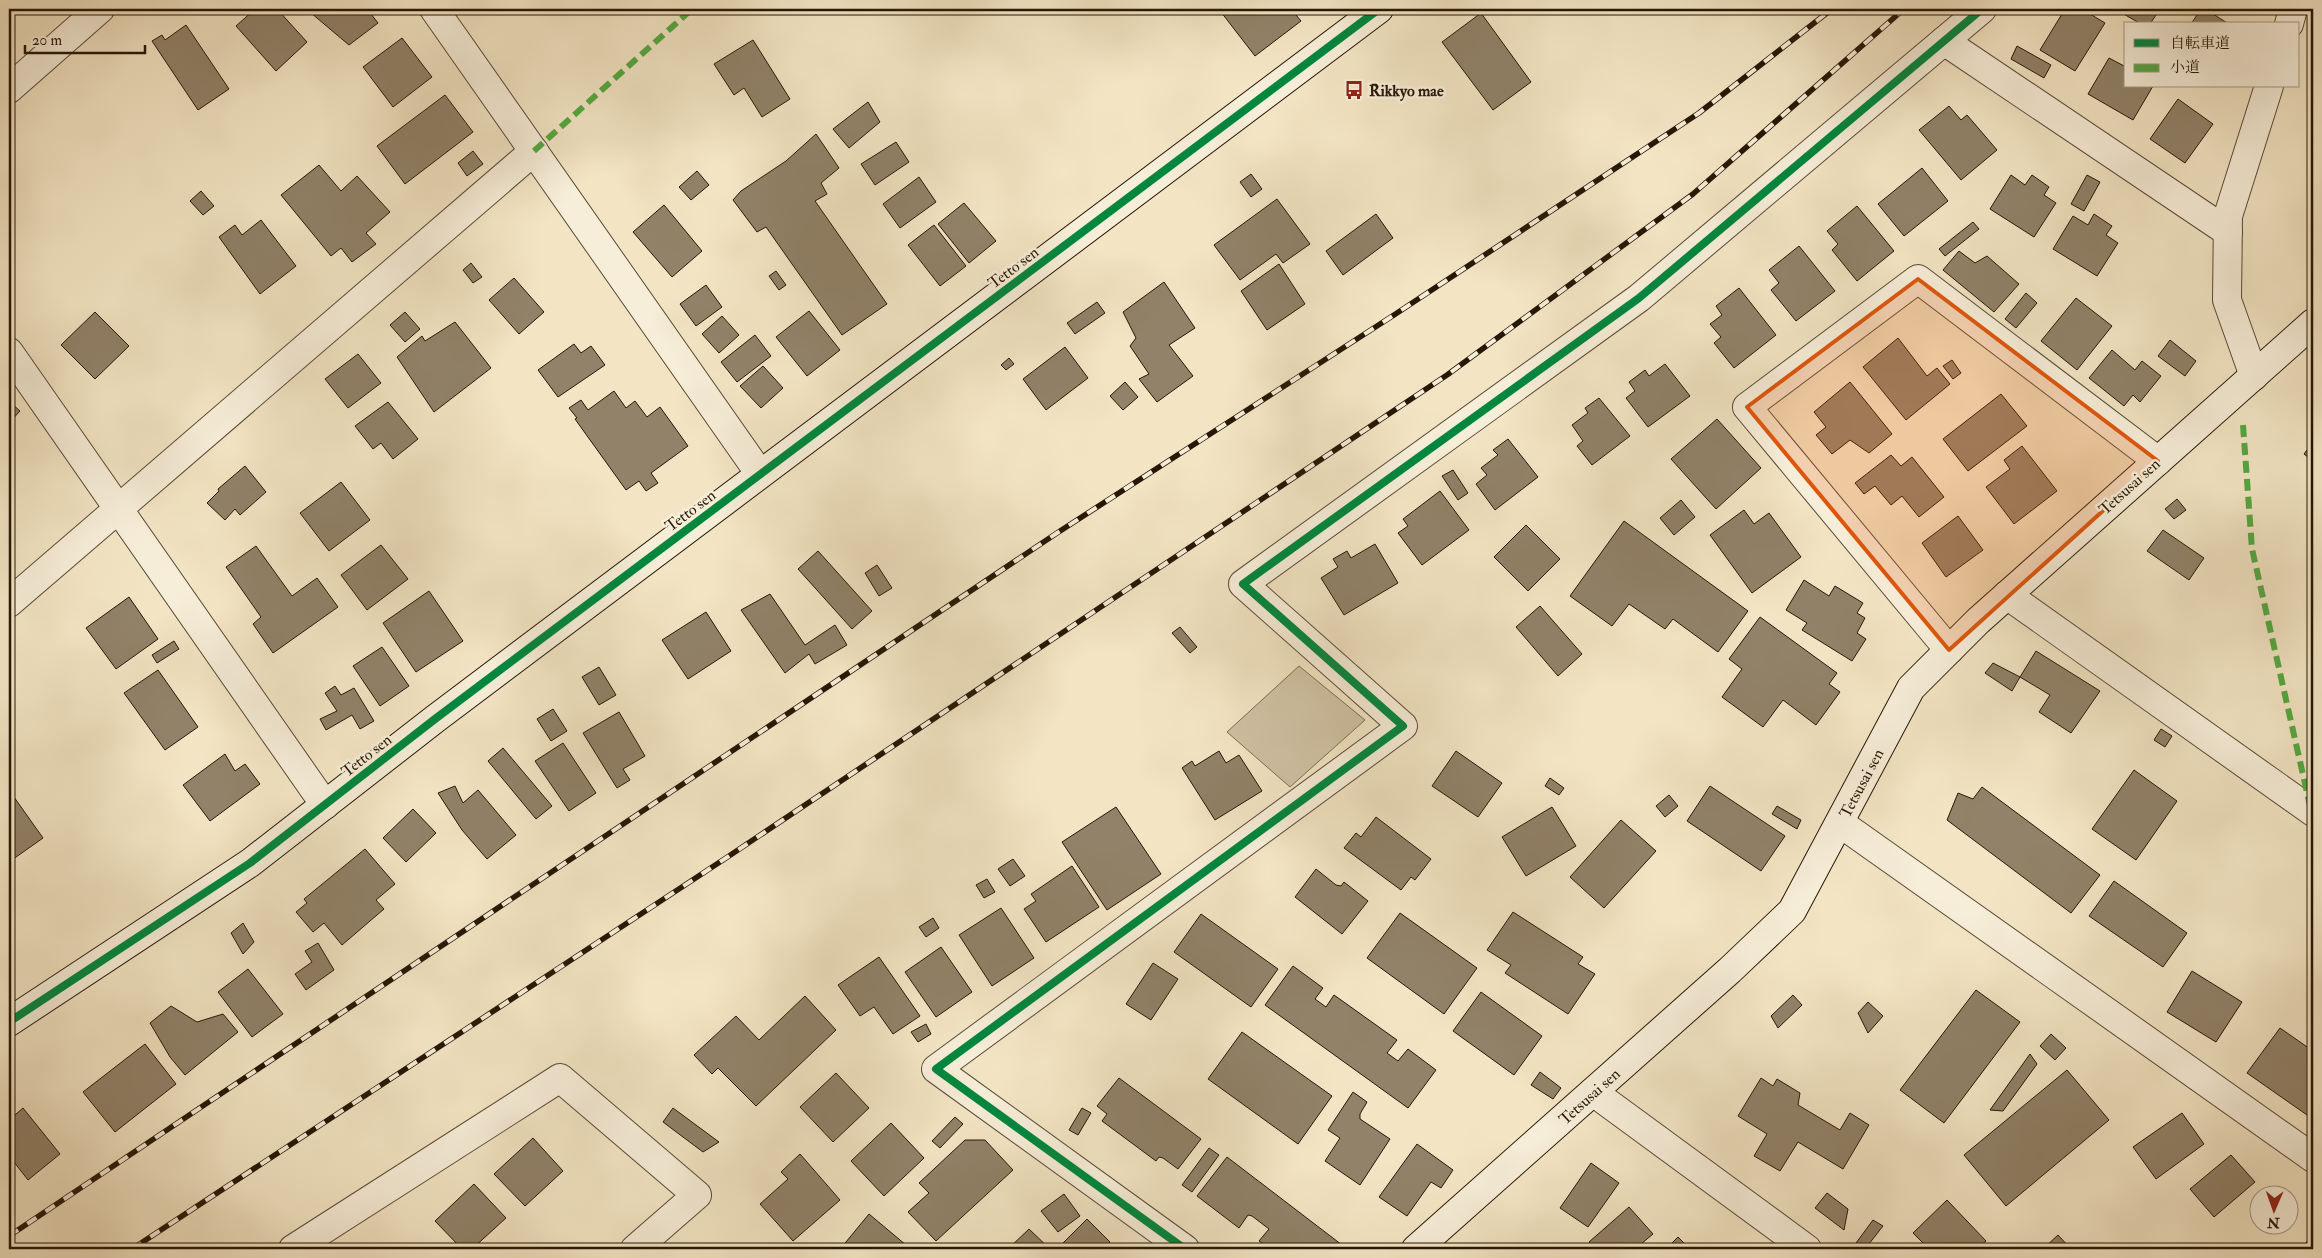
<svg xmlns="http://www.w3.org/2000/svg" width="2322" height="1258" font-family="'IM FELL Double Pica','Noto Serif JP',serif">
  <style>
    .green { fill: #d0c2a4; stroke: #7b6c55 }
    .building { fill: #918269; stroke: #261706 }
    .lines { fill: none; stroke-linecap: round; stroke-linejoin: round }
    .street-casing { stroke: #594a36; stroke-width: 30 }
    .secondary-casing { stroke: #261706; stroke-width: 30 }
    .street { stroke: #f7eed9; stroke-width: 28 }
    .secondary { stroke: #f7eed9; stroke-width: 28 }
    .rail-casing { stroke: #261706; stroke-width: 5.5 }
    .rail { stroke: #f7eed9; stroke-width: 4; stroke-dasharray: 11; stroke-linecap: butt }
    .quiet { stroke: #53a940; stroke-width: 6; stroke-dasharray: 12 6; stroke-linecap: butt }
    .cycleway-casing { stroke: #f7eed9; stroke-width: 11 }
    .cycleway { stroke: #00873e; stroke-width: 8 }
    .marked { fill: #de560c; fill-opacity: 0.2; stroke: #de560c; stroke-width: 4; stroke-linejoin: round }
    .labels { text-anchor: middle; stroke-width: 5; stroke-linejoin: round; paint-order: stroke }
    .poi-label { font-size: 16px; font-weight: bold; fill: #261706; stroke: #f7eed9; text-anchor: start }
    .street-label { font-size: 16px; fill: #261706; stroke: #f7eed9 }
  </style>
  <rect width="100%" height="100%" fill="#f3e5c4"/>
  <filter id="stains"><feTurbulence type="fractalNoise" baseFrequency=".004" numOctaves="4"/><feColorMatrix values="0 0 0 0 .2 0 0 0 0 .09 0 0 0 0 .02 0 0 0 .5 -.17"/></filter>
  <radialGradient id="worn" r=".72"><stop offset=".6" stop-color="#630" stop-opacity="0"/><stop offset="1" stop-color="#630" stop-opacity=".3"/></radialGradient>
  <polygon class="green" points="1299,666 1365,720 1290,787 1227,732"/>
  <g class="building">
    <polygon points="45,9 57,9 50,14"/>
    <polygon points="255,9 277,9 307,42 276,71 236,26"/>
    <polygon points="315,9 367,9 378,23 349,45 311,13"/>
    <polygon points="1226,9 1291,9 1301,21 1255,56 1221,12"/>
    <polygon points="2065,9 2082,9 2105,23 2075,71 2040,50"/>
    <polygon points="2115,9 2160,9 2150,24 2141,24"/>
    <polygon points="2201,9 2205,9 2229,24 2191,24"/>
    <polygon points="1481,13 1531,82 1493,110 1442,42"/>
    <polygon points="186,25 229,89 198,110 152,41 162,35 165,40"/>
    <polygon points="402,38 432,77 393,107 363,67"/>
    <polygon points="753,40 790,99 762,117 744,88 734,95 714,64"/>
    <polygon points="2017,46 2051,65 2044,78 2011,59"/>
    <polygon points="2109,58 2126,67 2126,86 2153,86 2133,120 2088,94"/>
    <polygon points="445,95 473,132 405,184 377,146"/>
    <polygon points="2178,99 2213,124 2185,163 2150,139"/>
    <polygon points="868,102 880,122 849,148 833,129"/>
    <polygon points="1949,106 1961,120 1967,115 1997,150 1961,180 1919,130"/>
    <polygon points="816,134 839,168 821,183 827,194 815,201 887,304 842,335 766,227 757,232 733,200 741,191 786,161"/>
    <polygon points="896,142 909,162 875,185 861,164"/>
    <polygon points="473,151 483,164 467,176 458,163"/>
    <polygon points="319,165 341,191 357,176 390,212 366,233 376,244 352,262 341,248 331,256 281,195"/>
    <polygon points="1922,168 1948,201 1904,236 1878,204"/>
    <polygon points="697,171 709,185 691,200 679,187"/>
    <polygon points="1251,174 1262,189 1251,197 1240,182"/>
    <polygon points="2011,175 2025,185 2032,175 2049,187 2044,195 2056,203 2034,237 1990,209"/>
    <polygon points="2087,175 2100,182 2084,211 2071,204"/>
    <polygon points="919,177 936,202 900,228 883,204"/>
    <polygon points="201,191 214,206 203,215 190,201"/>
    <polygon points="1277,199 1310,244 1283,263 1276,254 1240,280 1214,245"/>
    <polygon points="964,203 996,241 969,263 938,224"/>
    <polygon points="664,205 702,251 672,277 633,232"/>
    <polygon points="1857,206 1894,251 1857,281 1832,250 1838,244 1827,231"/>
    <polygon points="1376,214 1393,238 1343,275 1326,251"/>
    <polygon points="2094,214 2112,226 2106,235 2118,243 2097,276 2053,249 2073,216 2088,225"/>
    <polygon points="261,220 296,266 260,294 219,237 235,225 242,235"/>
    <polygon points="1973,222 1979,229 1945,256 1939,249"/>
    <polygon points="934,225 966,266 940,286 908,245"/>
    <polygon points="1799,246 1835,291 1796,321 1771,290 1779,283 1769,270"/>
    <polygon points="1959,251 1975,263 1987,256 2019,284 1994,312 1943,270"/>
    <polygon points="471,263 482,277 473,283 463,270"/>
    <polygon points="1279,264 1305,304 1267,330 1241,291"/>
    <polygon points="776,271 786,285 779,290 769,276"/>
    <polygon points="514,278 544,312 519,334 489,300"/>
    <polygon points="1164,282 1195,328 1169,345 1193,376 1157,402 1139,379 1149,374 1130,346 1136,338 1123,312"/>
    <polygon points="706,285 722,307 696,326 680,304"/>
    <polygon points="1739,288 1776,335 1734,368 1714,343 1721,337 1710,324 1722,315 1716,306"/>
    <polygon points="2026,293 2037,303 2016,328 2005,319"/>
    <polygon points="2076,298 2112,326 2077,370 2041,341"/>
    <polygon points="1097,302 1105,313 1075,334 1067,323"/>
    <polygon points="809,311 840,350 807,376 776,337"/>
    <polygon points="95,312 129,346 95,379 61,345"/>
    <polygon points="405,312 420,329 405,342 390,325"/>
    <polygon points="722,316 739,335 719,353 702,334"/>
    <polygon points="455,322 491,368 434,412 397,357 422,336 425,341"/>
    <polygon points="755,335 771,356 737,382 721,362"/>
    <polygon points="1898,338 1927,376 1937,368 1950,384 1906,420 1863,367"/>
    <polygon points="2170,340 2196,361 2185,376 2158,356"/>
    <polygon points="574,344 581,353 591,346 605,365 558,397 538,370"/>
    <polygon points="1065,347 1088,378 1046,410 1023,379"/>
    <polygon points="2112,350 2135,370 2142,361 2161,376 2140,402 2133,395 2124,406 2089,378"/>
    <polygon points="358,354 381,383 348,408 325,379"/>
    <polygon points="1009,358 1014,364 1006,370 1001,365"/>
    <polygon points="1952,360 1961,373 1953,379 1943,366"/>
    <polygon points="1665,364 1690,396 1648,427 1626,398 1635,391 1629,382 1645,370 1649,376"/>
    <polygon points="763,366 783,388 761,408 740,386"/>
    <polygon points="1125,382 1138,397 1123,410 1110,396"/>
    <polygon points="1850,382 1892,434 1869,453 1850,440 1832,454 1816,435 1826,427 1814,412"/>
    <polygon points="614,391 626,408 635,401 647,417 660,407 688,446 651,473 658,483 646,491 639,481 626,490 575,419 577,418 569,408 581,400 588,410"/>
    <polygon points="2001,394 2027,426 1968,471 1943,439"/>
    <polygon points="1599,398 1630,436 1592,465 1577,446 1583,441 1572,425 1588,413 1585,408"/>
    <polygon points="388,402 418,439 393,459 381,443 373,449 355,426"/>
    <polygon points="11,403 20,411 9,423 9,406"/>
    <polygon points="1717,419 1761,468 1716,509 1671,459"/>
    <polygon points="1508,439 1538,477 1495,510 1476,484 1487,475 1481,468 1498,455 1493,450"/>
    <polygon points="2313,442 2313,461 2304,454"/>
    <polygon points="2022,446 2057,491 2014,524 1986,487 2010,469 2004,460"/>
    <polygon points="1891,455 1901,466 1912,457 1944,497 1919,517 1902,496 1891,505 1875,486 1864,494 1855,483"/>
    <polygon points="245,466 266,492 240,515 235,509 225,520 207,503 219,491 218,489"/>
    <polygon points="1453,470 1468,493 1458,500 1442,476"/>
    <polygon points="341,482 370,520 329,551 300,513"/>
    <polygon points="1440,491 1469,530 1422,565 1398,533 1408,526 1403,519"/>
    <polygon points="2177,499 2186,510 2174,519 2165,509"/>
    <polygon points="1681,500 1695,517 1674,535 1660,518"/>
    <polygon points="1744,510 1754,524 1769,513 1801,557 1752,593 1710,535"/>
    <polygon points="1958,516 1983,550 1946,577 1922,543"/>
    <polygon points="1624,521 1748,611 1718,652 1673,619 1665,629 1629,604 1612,626 1570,596"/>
    <polygon points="1526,525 1560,559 1528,591 1494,557"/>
    <polygon points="2163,530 2204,558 2189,580 2147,551"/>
    <polygon points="1375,544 1398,583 1344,615 1321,578 1338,567 1333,559 1347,551 1351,558"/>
    <polygon points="381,545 408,579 367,610 341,575"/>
    <polygon points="256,546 292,596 317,578 338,607 273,653 253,624 261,617 226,567"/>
    <polygon points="818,551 872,611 852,629 798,569"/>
    <polygon points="877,565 892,588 879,596 865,573"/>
    <polygon points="1804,580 1829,596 1835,586 1863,603 1857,613 1865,618 1857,633 1866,639 1852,661 1802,630 1807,623 1786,610"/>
    <polygon points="429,591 463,641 416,672 383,623"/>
    <polygon points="770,594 805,645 835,625 847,645 815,664 809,654 785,673 741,610"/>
    <polygon points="129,597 158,639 116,669 86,628"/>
    <polygon points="1540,606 1582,654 1558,676 1516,627"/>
    <polygon points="706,612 731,651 688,679 662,640"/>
    <polygon points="1760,617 1837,673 1829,684 1840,692 1816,725 1783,700 1763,727 1722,697 1742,669 1729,659"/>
    <polygon points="1180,627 1197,647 1190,653 1172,633"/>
    <polygon points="174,641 179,649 157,663 152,655"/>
    <polygon points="382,647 409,686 380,706 353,666"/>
    <polygon points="2036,651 2100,691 2071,733 2039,712 2050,695 2020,677"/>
    <polygon points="1993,663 2020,677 2012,691 1985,673"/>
    <polygon points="599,667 616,695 599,705 582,677"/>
    <polygon points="158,670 198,727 165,750 124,693"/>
    <polygon points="335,686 341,695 354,688 374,721 360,729 352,715 326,730 320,719 337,711 325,693"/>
    <polygon points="553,709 567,731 551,741 537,719"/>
    <polygon points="619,712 645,756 623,769 630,780 617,788 583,733"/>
    <polygon points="2161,729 2172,736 2165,747 2154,740"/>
    <polygon points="563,743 596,793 569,811 535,761"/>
    <polygon points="503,748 552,806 536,819 488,761"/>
    <polygon points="1219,751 1226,763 1239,755 1262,791 1215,820 1182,768 1192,761 1195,766"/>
    <polygon points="1456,751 1502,783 1478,817 1432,786"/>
    <polygon points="225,754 235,771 245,764 260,784 210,821 183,785"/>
    <polygon points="2134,770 2177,801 2136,860 2092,829"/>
    <polygon points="1550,778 1564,788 1559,795 1545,786"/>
    <polygon points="455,786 463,803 478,790 516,835 487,859 462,830 438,793"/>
    <polygon points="1710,786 1785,836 1761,871 1687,821"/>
    <polygon points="1982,787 2100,875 2071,913 1947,820 1958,793 1973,799"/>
    <polygon points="9,790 43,838 9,862"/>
    <polygon points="1669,795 1678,806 1665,817 1656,806"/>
    <polygon points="1777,806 1801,820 1797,829 1772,814"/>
    <polygon points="1116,807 1161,874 1107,910 1062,842"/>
    <polygon points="1552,807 1576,846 1526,876 1502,837"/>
    <polygon points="413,809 436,833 406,862 383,838"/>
    <polygon points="1376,817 1431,859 1415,880 1411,877 1401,890 1344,848 1356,833 1361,837"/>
    <polygon points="1621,820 1656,851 1604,908 1570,877"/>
    <polygon points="365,849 395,884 376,900 384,909 342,945 324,923 313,932 296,912 307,903 304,899"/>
    <polygon points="1013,859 1025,876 1010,886 998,869"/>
    <polygon points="1072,866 1099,907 1046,942 1024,909 1036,901 1031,894"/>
    <polygon points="1316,869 1336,885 1341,886 1344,882 1368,901 1342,934 1295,897"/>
    <polygon points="987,879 995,892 984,898 976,885"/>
    <polygon points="2114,881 2187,933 2163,967 2089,916"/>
    <polygon points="1001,908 1034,958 992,986 959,935"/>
    <polygon points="1513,912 1583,957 1578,964 1595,974 1568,1014 1505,973 1511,965 1487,950"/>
    <polygon points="1400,913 1477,968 1444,1014 1367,958"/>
    <polygon points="1201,914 1278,969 1251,1007 1174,952"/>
    <polygon points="933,918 939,928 926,937 919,927"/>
    <polygon points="243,923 254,942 243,954 231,933"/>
    <polygon points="318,943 334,970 306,990 295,974 312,962 305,951"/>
    <polygon points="941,947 972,992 936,1017 905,972"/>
    <polygon points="879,957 920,1016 893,1034 874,1007 860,1016 838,985"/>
    <polygon points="1153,963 1178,979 1151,1020 1126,1004"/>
    <polygon points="1293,966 1323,988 1315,999 1326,1007 1334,995 1397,1040 1387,1053 1398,1061 1408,1049 1436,1070 1408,1108 1265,1005"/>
    <polygon points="248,969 283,1014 252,1037 218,992"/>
    <polygon points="2192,971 2242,1002 2216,1042 2167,1012"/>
    <polygon points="1976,990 2020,1022 1944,1123 1900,1090"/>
    <polygon points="1481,992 1542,1036 1514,1075 1453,1031"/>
    <polygon points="1793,995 1802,1005 1778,1028 1771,1016"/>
    <polygon points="805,996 836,1030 756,1106 718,1068 712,1074 694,1055 736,1016 759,1040"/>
    <polygon points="1868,1002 1883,1016 1868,1033 1858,1013"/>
    <polygon points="171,1006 197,1022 223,1014 238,1032 185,1075 170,1057 150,1023"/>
    <polygon points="926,1024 931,1034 918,1042 911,1032"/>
    <polygon points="2280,1028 2313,1051 2313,1106 2307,1115 2247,1073"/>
    <polygon points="1242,1032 1332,1096 1298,1144 1208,1079"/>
    <polygon points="2051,1034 2066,1048 2055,1060 2040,1046"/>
    <polygon points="145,1044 176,1084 115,1132 83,1092"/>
    <polygon points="2030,1054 2037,1064 2003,1111 1990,1110"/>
    <polygon points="2067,1070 2109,1120 2006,1206 1964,1155"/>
    <polygon points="1540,1072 1561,1088 1553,1099 1531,1085"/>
    <polygon points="836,1073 869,1108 833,1142 800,1107"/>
    <polygon points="1119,1078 1201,1139 1178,1169 1163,1158 1159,1157 1156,1161 1102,1121 1107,1114 1097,1106"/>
    <polygon points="1761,1078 1773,1086 1777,1079 1800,1093 1798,1105 1840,1130 1850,1113 1869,1125 1843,1169 1798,1142 1780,1171 1754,1156 1767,1134 1738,1116"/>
    <polygon points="1353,1092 1367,1102 1360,1114 1360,1119 1390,1139 1360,1185 1325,1161 1340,1138 1328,1130"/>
    <polygon points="23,1108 60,1154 28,1180 14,1162 9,1166 9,1120"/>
    <polygon points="673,1108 719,1142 703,1152 663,1122"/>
    <polygon points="1082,1108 1091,1113 1078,1135 1069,1130"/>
    <polygon points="2182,1113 2204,1144 2156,1179 2133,1147"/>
    <polygon points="955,1117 963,1124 940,1148 932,1141"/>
    <polygon points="891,1123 924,1158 884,1196 851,1161"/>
    <polygon points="533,1138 563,1171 525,1206 494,1174"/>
    <polygon points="965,1140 985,1140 1013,1170 936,1241 908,1212 929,1193 919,1183"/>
    <polygon points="1417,1144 1453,1170 1441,1188 1431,1182 1407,1216 1379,1197"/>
    <polygon points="1209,1148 1219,1155 1192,1192 1182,1185"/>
    <polygon points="800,1154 840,1200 793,1241 760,1204 788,1179 781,1172"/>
    <polygon points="2231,1155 2255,1182 2214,1217 2190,1189"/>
    <polygon points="1227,1157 1346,1248 1345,1249 1271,1249 1259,1241 1269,1229 1252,1216 1248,1215 1239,1228 1197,1196"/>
    <polygon points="1591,1163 1619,1183 1588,1227 1560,1208"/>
    <polygon points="474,1184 506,1218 472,1249 462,1249 435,1221"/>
    <polygon points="1827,1193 1848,1209 1844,1230 1815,1208"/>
    <polygon points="1064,1194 1080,1216 1058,1232 1041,1211"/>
    <polygon points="9,1197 14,1206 9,1208"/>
    <polygon points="1947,1200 1986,1241 1976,1249 1929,1249 1913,1233"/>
    <polygon points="1629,1207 1653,1234 1635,1249 1595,1249 1589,1242"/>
    <polygon points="869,1214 906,1245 903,1249 841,1248"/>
    <polygon points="1087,1219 1110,1242 1103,1249 1057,1249"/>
    <polygon points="1873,1220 1883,1226 1865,1249 1856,1243"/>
    <polygon points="1029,1229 1050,1249 1008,1249"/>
    <polygon points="2313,1232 2313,1248 2306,1243"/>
    <polygon points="2058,1235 2071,1249 2043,1249"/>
    <polygon points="1678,1237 1690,1249 1666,1249"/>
    <polygon points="2006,1243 2012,1249 1999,1249"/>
  </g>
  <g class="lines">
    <g class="street-casing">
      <g id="street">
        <polyline points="434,9 760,474"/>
        <polyline points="2289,24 2293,9"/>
        <polyline points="1944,41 2228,232"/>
        <polyline points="9,89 100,9"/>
        <polyline points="9,352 325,805"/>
        <polyline points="2254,376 2227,300 2228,216 2269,86"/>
        <polyline points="2007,595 2313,812"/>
        <polyline points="9,603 534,151"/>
        <polyline points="1949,650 1747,407 1918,279 2158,461"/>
        <polyline points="1840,823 2313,1158"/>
        <polyline points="1593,1092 1807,1249"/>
        <polyline points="293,1249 560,1078 697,1195 635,1249"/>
        <polyline points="1185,1249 936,1069 1403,726 1243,584 1639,298 1982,9"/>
      </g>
    </g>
    <g class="secondary-casing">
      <g id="secondary">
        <polyline points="9,1022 250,863 435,719 1379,9"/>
        <polyline points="1416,1249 1730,970 1792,911 1911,688 1978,621 2313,323"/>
      </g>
    </g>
    <use href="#street" class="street"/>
    <use href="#secondary" class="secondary"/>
    <g class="rail-casing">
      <g id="rail">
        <polyline points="9,1236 1057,533 1394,315 1699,113 1832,9"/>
        <polyline points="132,1249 729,856 1447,375 1693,194 1904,9"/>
      </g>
    </g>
    <use href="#rail" class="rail"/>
    <g class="quiet">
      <polyline points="534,151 692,9"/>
      <polyline points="2243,425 2252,549 2313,819"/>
    </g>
    <g class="cycleway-casing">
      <g id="cycleway">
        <polyline points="9,1022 250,863 435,719 1379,9"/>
        <polyline points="1185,1249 936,1069 1403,726 1243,584 1639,298 1982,9"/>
      </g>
    </g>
    <use href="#cycleway" class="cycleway"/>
  </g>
  <path class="marked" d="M 1918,279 L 2158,461 L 1949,650 L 1747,407 Z"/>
  <defs>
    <g id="bus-bare" transform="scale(1.5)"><path d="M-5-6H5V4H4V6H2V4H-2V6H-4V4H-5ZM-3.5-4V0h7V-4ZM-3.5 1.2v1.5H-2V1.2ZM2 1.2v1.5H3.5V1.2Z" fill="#8f2418" stroke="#f7eed9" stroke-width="2.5" paint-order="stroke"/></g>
  </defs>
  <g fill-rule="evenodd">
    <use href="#bus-bare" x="1354" y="90"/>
  </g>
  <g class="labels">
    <g class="poi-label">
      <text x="1369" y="96">Rikkyo mae</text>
    </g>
    <g class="street-label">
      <text transform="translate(1013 267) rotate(-37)" y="6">Tetto sen</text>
      <text transform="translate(2129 486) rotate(-42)" y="6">Tetsusai sen</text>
      <text transform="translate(690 510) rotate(-37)" y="6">Tetto sen</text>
      <text transform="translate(366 755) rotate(-38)" y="6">Tetto sen</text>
      <text transform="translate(1861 783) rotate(-62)" y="6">Tetsusai sen</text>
      <text transform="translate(1589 1096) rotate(-42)" y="6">Tetsusai sen</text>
    </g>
  </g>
  <rect width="2322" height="1258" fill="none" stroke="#f3e5c4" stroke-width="30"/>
  <rect x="10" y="10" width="2302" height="1238" fill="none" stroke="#261706" stroke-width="2.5"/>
  <rect x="15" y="15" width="2292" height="1228" fill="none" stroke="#261706"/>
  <rect x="2124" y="22" width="175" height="65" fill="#f7eed9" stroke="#a39885"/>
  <rect x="2134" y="39" width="25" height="8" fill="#00873e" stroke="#a39885"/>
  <text x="2170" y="48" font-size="15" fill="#261706">自転車道</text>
  <rect x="2134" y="64" width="25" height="8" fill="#53a940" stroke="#a39885"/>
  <text x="2170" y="72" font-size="15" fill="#261706">小道</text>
  <g transform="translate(2274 1210) rotate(182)"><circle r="24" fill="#f7eed9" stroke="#a39885"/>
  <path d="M0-4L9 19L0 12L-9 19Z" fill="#8f2418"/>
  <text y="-8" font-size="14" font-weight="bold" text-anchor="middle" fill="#261706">N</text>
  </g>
  <path d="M25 45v8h120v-8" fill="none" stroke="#261706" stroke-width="2.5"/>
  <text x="32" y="45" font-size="15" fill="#261706" stroke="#f7eed9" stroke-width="4" paint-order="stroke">20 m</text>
  <rect width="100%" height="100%" filter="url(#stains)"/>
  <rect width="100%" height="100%" fill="url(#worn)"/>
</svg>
